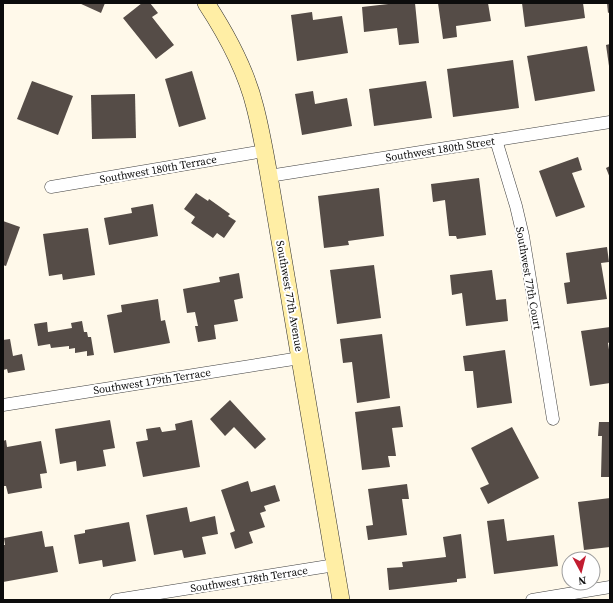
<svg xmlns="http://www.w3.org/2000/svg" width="613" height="603" font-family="'Source Serif 4',serif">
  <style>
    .building { fill: #554c47 }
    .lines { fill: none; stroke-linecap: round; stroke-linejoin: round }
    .street-casing { stroke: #3f3f3f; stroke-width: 13 }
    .secondary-casing { stroke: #2e2e2e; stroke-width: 18 }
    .street { stroke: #fff; stroke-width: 12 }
    .secondary { stroke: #ffeea5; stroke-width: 17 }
    .labels { text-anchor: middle; stroke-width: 4; stroke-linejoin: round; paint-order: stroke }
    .street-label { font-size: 11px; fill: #0c0c0c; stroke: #fff }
  </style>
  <rect width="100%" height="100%" fill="#fff9ea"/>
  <g class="building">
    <polygon points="79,3 105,3 101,13"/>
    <polygon points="142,3 150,3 158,13 152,17 174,45 156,59 123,18"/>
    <polygon points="397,3 415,3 419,43 399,45 397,28 364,32 362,7"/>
    <polygon points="438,3 488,3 491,21 456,26 457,37 443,39"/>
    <polygon points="522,3 583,3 585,18 525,27"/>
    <polygon points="607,3 610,3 610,12 608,13"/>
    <polygon points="312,12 313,20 342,16 348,53 297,61 291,15"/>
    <polygon points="610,44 610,65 609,66 606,45"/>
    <polygon points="587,46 595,91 535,101 527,56"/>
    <polygon points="513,60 519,108 453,117 447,69"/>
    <polygon points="192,71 206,119 179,127 165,79"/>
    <polygon points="32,81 73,96 58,135 17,119"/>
    <polygon points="426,81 432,118 374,126 369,89"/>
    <polygon points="313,91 315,104 347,98 352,126 302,135 295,94"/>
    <polygon points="135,94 136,138 92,139 91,95"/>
    <polygon points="578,157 582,170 572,173 585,207 556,217 539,171"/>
    <polygon points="610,166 610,178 606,168"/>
    <polygon points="479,178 486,235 457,239 456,236 449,236 445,200 433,202 431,184"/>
    <polygon points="379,188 384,236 348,241 349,245 324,248 318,196"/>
    <polygon points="196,193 208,201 209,199 230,214 228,216 236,221 224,238 217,233 213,238 191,223 195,217 184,209"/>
    <polygon points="153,204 158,236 109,245 104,218 132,213 131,208"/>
    <polygon points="3,221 20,227 6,266 3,265"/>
    <polygon points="88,228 95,275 63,280 62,274 49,276 43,234"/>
    <polygon points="607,247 609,262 601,263 607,299 567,304 564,283 570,282 566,253"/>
    <polygon points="374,265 381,318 337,324 330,270"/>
    <polygon points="492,270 496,300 506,299 508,321 466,326 462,293 452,295 450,275"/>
    <polygon points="239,273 243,298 234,300 238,321 214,325 216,339 198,342 195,326 198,326 195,312 187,313 183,289 220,282 219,277"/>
    <polygon points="158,299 161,321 165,320 170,343 114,353 107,315 122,312 121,305"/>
    <polygon points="82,321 84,332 87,332 88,337 91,337 94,355 87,356 87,351 75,353 75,348 69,349 69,346 51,348 50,344 38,346 34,324 47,322 48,332 72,328 71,323"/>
    <polygon points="610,327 610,342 608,343 610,356 610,383 590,386 581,331"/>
    <polygon points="382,334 390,398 357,403 352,362 343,363 340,339"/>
    <polygon points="10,339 13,356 22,354 25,370 8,373 7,369 3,370 3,340"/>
    <polygon points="505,350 512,403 477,408 473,371 465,371 463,356"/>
    <polygon points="230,400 266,439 255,449 234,427 225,436 210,419"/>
    <polygon points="400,406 403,427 392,428 396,456 388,456 390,467 362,470 355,412"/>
    <polygon points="110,420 115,448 103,450 106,466 77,471 76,461 60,464 55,429"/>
    <polygon points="192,420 200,467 143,477 136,442 148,440 146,429 160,427 162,432 176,430 175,424"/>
    <polygon points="599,422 610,422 610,477 601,477 602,436 598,436"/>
    <polygon points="512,427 539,478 488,504 480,488 489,484 471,448"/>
    <polygon points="6,440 7,447 41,441 47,473 40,474 42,488 8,494 6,486 3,486 3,441"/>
    <polygon points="248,481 251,492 275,485 280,501 264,506 266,511 260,513 265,527 249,532 253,543 235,549 230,533 235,531 221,490"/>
    <polygon points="407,484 409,499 402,499 407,535 368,540 366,526 373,525 368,489"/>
    <polygon points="610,498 610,547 584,550 578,502"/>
    <polygon points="187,507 190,522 215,516 218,534 202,537 206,554 184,558 182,550 154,555 146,515"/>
    <polygon points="504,519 507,541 554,535 558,566 494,574 487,521"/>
    <polygon points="129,522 136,561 103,567 102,560 79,564 74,535 85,533 85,530"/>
    <polygon points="42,531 45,547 53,546 58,572 3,582 3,545 5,545 4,538"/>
    <polygon points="461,534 466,578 457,579 457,582 389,590 387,568 403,567 402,562 446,557 443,537"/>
  </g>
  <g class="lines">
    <g class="street-casing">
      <g id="street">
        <polyline points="496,140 516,206 523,236 553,419"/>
        <polyline points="269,176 610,122"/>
        <polyline points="51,187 264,151"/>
        <polyline points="3,405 300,358"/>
        <polyline points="116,600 335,565"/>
        <polyline points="532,600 610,587"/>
      </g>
    </g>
    <g class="secondary-casing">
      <path id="secondary" d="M 206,3 C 227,35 246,70 255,107 C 261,130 265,153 269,176 L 341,600"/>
    </g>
    <use href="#street" class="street"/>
    <use href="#secondary" class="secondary"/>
  </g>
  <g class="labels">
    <g class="street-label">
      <text transform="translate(440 149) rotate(-9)" y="4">Southwest 180th Street</text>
      <text transform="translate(158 169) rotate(-10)" y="4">Southwest 180th Terrace</text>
      <text transform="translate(529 278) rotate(80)" y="4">Southwest 77th Court</text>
      <text transform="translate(290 296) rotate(80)" y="4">Southwest 77th Avenue</text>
      <text transform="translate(152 381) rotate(-9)" y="4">Southwest 179th Terrace</text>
      <text transform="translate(249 579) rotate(-9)" y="4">Southwest 178th Terrace</text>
    </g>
  </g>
  <rect width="613" height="603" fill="none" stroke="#0c0c0c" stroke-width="8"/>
  <g transform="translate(581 571) rotate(173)"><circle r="19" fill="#ffffff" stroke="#9e9e9e"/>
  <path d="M0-3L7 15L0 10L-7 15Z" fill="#c21d31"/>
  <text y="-6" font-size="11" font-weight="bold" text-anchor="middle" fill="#0c0c0c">N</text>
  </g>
</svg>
